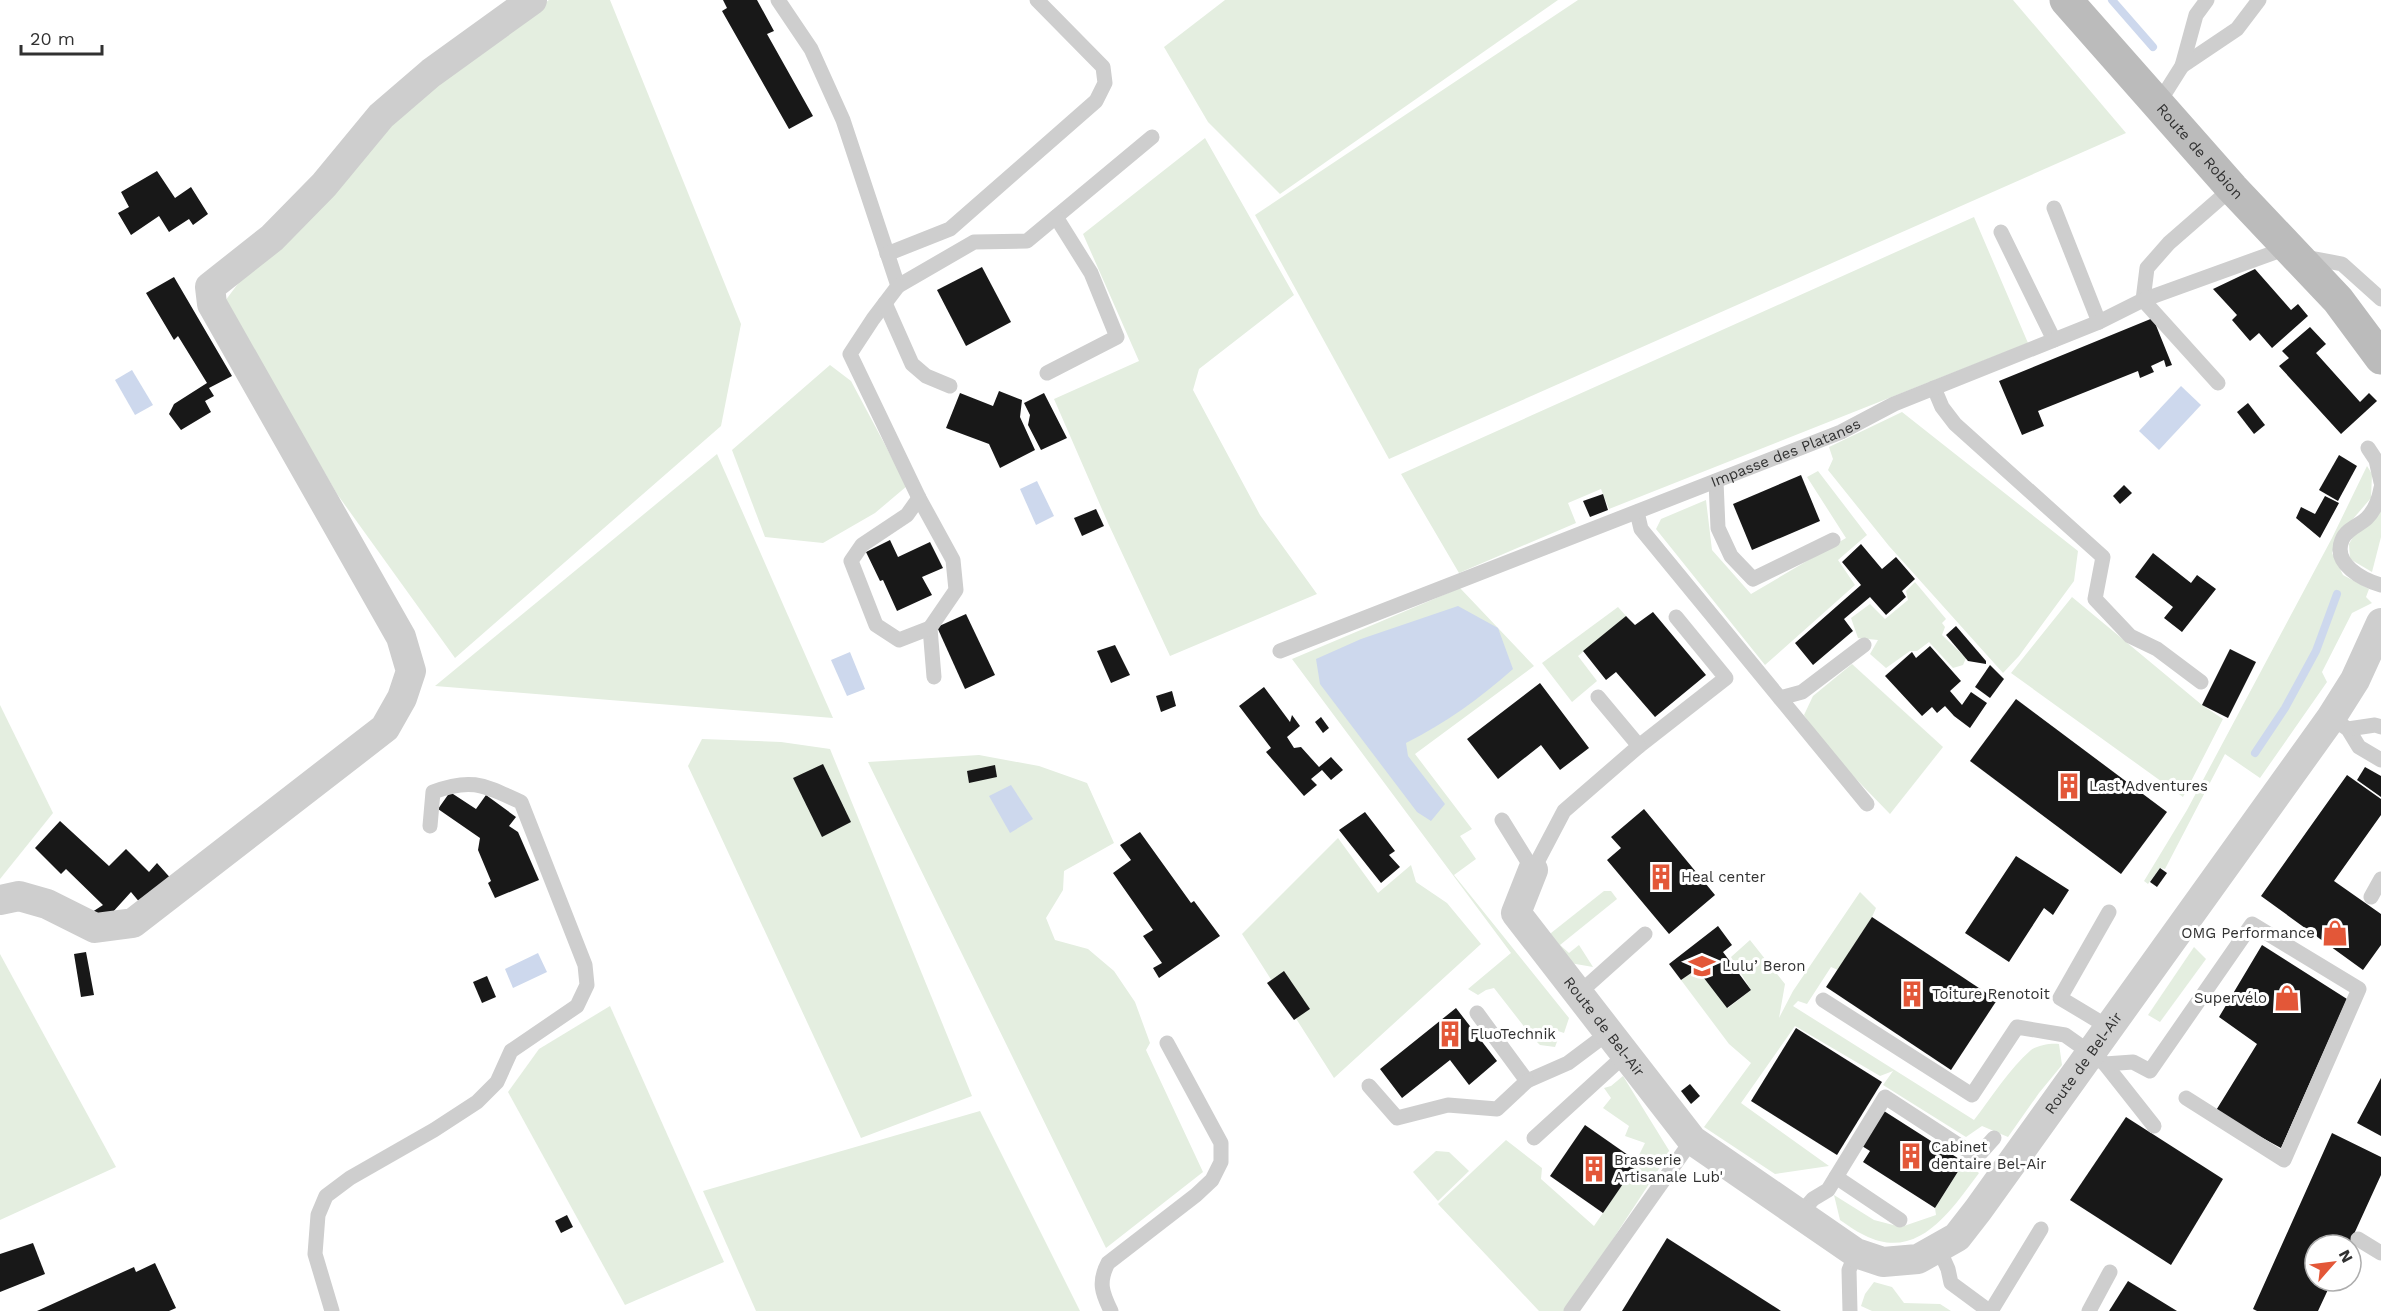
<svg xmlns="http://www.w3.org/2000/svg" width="2381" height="1311" font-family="'Work Sans',sans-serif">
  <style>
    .green { fill: #e4eee0 }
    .water { fill: #cdd8ed }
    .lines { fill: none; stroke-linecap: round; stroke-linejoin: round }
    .stream { stroke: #cdd8ed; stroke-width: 8 }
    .building { fill: #181818 }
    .service { stroke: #cecece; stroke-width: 15 }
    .minor { stroke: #cecece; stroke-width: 30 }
    .secondary { stroke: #bbb; stroke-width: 33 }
    .labels { text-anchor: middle; stroke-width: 6; stroke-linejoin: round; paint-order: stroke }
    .street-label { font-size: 15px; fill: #313131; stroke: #fff }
    .poi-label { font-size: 15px; fill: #313131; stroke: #fff; text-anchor: start }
  </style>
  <rect width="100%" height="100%" fill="#fff"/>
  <g class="green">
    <polygon points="549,0 610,0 741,324 721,426 455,658 337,494 225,301 240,281 375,139 431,86"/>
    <polygon points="1225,0 1558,0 1280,194 1208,122 1164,47"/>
    <polygon points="1578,0 2013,0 2126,133 1389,459 1255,215"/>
    <polygon points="1205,138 1294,295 1199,369 1193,390 1260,515 1317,594 1170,656 1108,523 1054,399 1139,361 1083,234"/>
    <polygon points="1974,217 2028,343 1609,509 1601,489 1568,503 1576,523 1459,573 1401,474"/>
    <polygon points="830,365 851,381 907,486 875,513 823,543 765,537 732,450"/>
    <polygon points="1902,412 2078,551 2074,581 2019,656 2003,673 1889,546 1828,470 1833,459 1829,447"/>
    <polygon points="717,454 833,718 435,686"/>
    <polygon points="2367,466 2372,474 2371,498 2340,534 2332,553 2343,575 2369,589 2366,597 2372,603 2352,613 2322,672 2327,682 2260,778 2225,754 2165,869 2160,868 2148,884 2144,881 2187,810 2332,538"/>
    <polygon points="1818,471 1867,535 1838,560 1855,585 1765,665 1656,529 1661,519 1706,500 1712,550 1751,594 1846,538 1807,477"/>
    <polygon points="2381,511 2381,537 2372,572 2350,559 2349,544 2353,537"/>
    <polygon points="1915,582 1946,619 1942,623 1945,627 1942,635 1966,658 1963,665 1953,668 1929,642 1917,651 1910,651 1886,668 1870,654 1878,640 1858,638 1851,618 1870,604 1885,619 1908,600 1906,591"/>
    <polygon points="1460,588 1534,666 1415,754 1472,829 1460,836 1476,859 1454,875 1569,1018 1564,1033 1552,1029 1558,1039 1555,1047 1540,1045 1533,1038 1494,988 1486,990 1478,995 1468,989 1511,953 1292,659"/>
    <polygon points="2072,597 2202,705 2223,719 2183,797 2011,673"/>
    <polygon points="1618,607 1626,616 1578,656 1597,681 1572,702 1542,663"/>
    <polygon points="1852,664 1943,747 1890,814 1824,746 1804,715 1813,696"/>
    <polygon points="0,705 53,813 0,879"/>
    <polygon points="702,739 781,742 830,749 972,1096 861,1138 688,766"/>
    <polygon points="979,755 1039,766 1087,783 1114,843 1064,871 1063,890 1046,918 1055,940 1088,949 1114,971 1135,1002 1150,1043 1146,1050 1203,1172 1106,1248 868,762"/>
    <polygon points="1338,838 1378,893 1411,865 1416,882 1447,903 1481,944 1334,1078 1242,934"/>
    <polygon points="1604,891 1611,891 1617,899 1560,945 1569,953 1579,945 1593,967 1570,963 1546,937"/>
    <path d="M 1860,892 L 1876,908 L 1872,917 L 1838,970 L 1831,967 L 1807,1004 L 1798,1001 L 1793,1006 L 1974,1120 C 1992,1097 2009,1069 2031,1050 C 2038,1045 2051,1043 2059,1044 L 2062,1065 L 2039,1093 L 2008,1137 L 1982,1126 L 1966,1137 L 1883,1085 L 1893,1071 L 1880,1076 L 1795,1026 L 1741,1103 L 1829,1166 L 1775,1174 L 1704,1127 L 1751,1063 L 1729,1044 L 1681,980 L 1697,969 L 1728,1008 L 1751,990 L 1731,957 L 1750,940 L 1785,984 L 1779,1018 L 1793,991 Z"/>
    <polygon points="2194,947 2206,959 2160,1022 2148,1015"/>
    <polygon points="0,954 116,1167 0,1220"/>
    <polygon points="610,1006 724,1262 625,1305 508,1092 539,1049"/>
    <polygon points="1623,1076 1670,1152 1590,1274 1568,1311 1539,1311 1438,1204 1506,1140 1542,1168 1541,1179 1594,1226 1638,1162 1636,1161 1645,1143 1625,1136 1629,1126 1603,1108 1611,1098 1604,1088 1611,1086"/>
    <polygon points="980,1111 1080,1311 756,1311 703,1191"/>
    <polygon points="1436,1151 1449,1152 1469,1171 1438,1201 1413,1172"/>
    <path d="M 1964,1162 L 1979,1173 C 1951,1210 1918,1263 1864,1235 C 1855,1231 1848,1225 1840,1220 L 1834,1195 L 1874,1220 L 1901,1227 L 1936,1215 L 1935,1208 Z"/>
    <polygon points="1874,1282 1892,1287 1904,1303 1940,1304 1951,1311 1872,1311 1861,1306 1865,1294"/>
  </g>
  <g class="water">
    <polygon points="132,370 153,405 135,415 115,380"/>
    <polygon points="2181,386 2201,405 2159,450 2139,431"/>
    <polygon points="1037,481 1054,516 1036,525 1020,489"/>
    <path d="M 1458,606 L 1498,628 L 1513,669 C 1480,698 1446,723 1406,743 L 1408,756 L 1445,804 L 1431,821 L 1417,812 L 1320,684 L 1316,659 L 1361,639 Z"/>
    <polygon points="850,652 865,689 847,696 831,660"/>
    <polygon points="1011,785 1033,819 1010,833 989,796"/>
    <polygon points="538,953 547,972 513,988 505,969"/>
  </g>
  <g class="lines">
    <g class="stream">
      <polyline points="2112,0 2153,47"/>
      <polyline points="2255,753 2285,708 2316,651 2337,594"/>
    </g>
  </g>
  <g class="building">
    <polygon points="723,0 757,0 774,31 767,34 813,116 789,129 722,11 727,8"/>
    <polygon points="157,171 175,198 191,187 208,214 193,225 189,219 169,232 159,216 131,235 118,213 129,207 121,192"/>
    <polygon points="982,267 1011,322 966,346 937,290"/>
    <polygon points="2255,269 2291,310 2298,304 2308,316 2272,348 2259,333 2250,341 2232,320 2237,315 2213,289"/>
    <polygon points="174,277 232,376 209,388 214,396 205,401 211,412 181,430 169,414 174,404 207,383 178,336 174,340 146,293"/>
    <polygon points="2153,318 2172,365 2166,367 2164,360 2151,366 2154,372 2140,378 2138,371 2038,411 2044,426 2022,435 1999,381"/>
    <polygon points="2310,327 2326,344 2316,353 2360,402 2369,393 2377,401 2341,434 2279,366 2289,358 2282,351"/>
    <polygon points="999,391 1022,400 1020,417 1035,450 1000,468 989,444 946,428 960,393 993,406"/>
    <polygon points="1044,393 1067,438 1041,450 1028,425 1030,415 1024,403"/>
    <polygon points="2248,403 2265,425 2254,434 2237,412"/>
    <polygon points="2339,455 2357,466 2338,501 2319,490"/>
    <polygon points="1801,475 1820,521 1752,550 1733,504"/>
    <polygon points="2124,485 2132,493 2120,504 2113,496"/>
    <polygon points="1603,494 1608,510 1590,517 1583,501"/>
    <polygon points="2325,496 2339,503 2320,538 2296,518 2301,507 2315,514"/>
    <polygon points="1096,509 1104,526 1082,536 1074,518"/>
    <polygon points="890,540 898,557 930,542 943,568 922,577 932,595 897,611 883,580 880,581 866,552"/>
    <polygon points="1861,544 1882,569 1896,557 1915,579 1902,591 1906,597 1886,615 1870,597 1844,619 1853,631 1813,665 1795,643 1861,585 1842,562"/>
    <polygon points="2153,553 2191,583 2197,575 2216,589 2182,632 2164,618 2173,607 2135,577"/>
    <polygon points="1653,612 1706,675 1655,717 1616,672 1606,680 1583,651 1626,616 1635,625"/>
    <polygon points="966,614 995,675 965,689 937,627"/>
    <polygon points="1956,626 1986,661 1986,664 1968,661 1946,635"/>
    <polygon points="1115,645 1130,675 1111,683 1097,651"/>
    <polygon points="1930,646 1961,681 1950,691 1962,705 1971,692 1987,703 1970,728 1954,716 1945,706 1937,713 1932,707 1922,716 1885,676 1912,652 1916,658"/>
    <polygon points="2230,649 2256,662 2228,718 2202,705"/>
    <polygon points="1990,665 2004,679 1990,698 1975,687"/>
    <polygon points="1540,683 1589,748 1560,770 1541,745 1498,779 1467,739"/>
    <polygon points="1264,687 1290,722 1292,715 1300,726 1287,737 1294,748 1301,747 1319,767 1331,757 1343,770 1331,780 1322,770 1311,779 1317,785 1304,796 1266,752 1271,748 1239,706"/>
    <polygon points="1172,691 1176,706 1161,712 1156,696"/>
    <polygon points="2016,699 2167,812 2121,874 1970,761"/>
    <polygon points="1321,717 1329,728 1323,733 1315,722"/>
    <polygon points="823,764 851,822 822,837 793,778"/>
    <polygon points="995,765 997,777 969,783 967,771"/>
    <polygon points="2365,767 2381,776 2381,797 2357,780"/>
    <polygon points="2347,775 2381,799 2381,815 2334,881 2381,914 2381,945 2363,970 2261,896"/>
    <polygon points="450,792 476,809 486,795 516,817 509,826 518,832 539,880 495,898 488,883 491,881 478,850 480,838 438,809"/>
    <polygon points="1644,809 1715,895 1669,934 1607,860 1621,848 1611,837"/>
    <polygon points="1365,812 1395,851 1389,855 1400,867 1381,883 1339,830"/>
    <polygon points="60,821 109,866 126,849 149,872 157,863 174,882 141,904 131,892 112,913 89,914 103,905 66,869 61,874 35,848"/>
    <polygon points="1140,832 1191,903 1194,901 1220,936 1159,978 1153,968 1162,963 1143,936 1153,930 1113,873 1131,860 1120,845"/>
    <polygon points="2016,856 2069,890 2053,915 2044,908 2009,962 1965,933"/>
    <polygon points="2160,868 2167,873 2157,887 2150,882"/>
    <polygon points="1872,917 1997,1000 1951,1070 1826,987"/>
    <polygon points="1718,926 1732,945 1723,952 1751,990 1727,1008 1697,969 1681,980 1669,964"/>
    <polygon points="2262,945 2347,999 2281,1148 2215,1112 2257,1044 2219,1017"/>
    <polygon points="86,952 94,995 81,997 74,954"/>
    <polygon points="1284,971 1310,1009 1294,1020 1267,983"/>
    <polygon points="487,976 496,997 482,1003 473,982"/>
    <polygon points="1456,1008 1497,1061 1469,1085 1450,1060 1402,1098 1380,1069"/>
    <polygon points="1796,1028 1882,1082 1837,1155 1751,1101"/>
    <polygon points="2381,1078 2381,1136 2357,1123"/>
    <polygon points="1690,1084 1700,1096 1691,1104 1681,1091"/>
    <polygon points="1884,1111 1964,1162 1935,1208 1863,1162 1870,1151 1862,1146"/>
    <polygon points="2126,1117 2223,1179 2171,1265 2070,1200"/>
    <polygon points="1585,1125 1638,1162 1603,1213 1550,1176"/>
    <polygon points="2332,1133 2381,1157 2381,1175 2349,1245 2315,1245 2315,1281 2332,1281 2318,1311 2257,1311 2253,1309"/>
    <polygon points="567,1215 573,1227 561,1233 555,1221"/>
    <polygon points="1667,1238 1781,1311 1622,1311"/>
    <polygon points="33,1243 45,1274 0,1292 0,1254"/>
    <polygon points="155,1263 176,1308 169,1311 37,1311 134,1267 136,1272"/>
    <polygon points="2128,1281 2177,1311 2109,1311"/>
  </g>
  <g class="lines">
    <g class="service">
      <polyline points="778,0 811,49 843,120 898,286 974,242 1027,241 1152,137"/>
      <polyline points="2182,66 2237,29 2259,0"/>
      <polyline points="2158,104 2182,66 2196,15 2207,0"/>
      <polyline points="2054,208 2099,322"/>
      <polyline points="2001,232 2054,340"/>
      <polyline points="887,254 950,229 1096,101 1105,83 1103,67 1037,0"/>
      <polyline points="2305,257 2342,264 2381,299"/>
      <polyline points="898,286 873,319 850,354 919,498 953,560 956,590 930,628 934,677"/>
      <polyline points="885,303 912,364 926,376 950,386"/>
      <polyline points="1047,373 1117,337 1091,273 1056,217"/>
      <polyline points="2218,383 2143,300 2147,268 2169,243 2232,188"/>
      <polyline points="1934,388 1942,407 1955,424 2103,557 2095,599 2130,636 2157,649 2201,682"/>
      <polyline points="2368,448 2376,460 2381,482"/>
      <polyline points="1716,481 1718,528 1731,556 1753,579 1833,540"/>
      <path d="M 2381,488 C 2379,499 2375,510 2367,518 C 2360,525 2346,529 2342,540 C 2332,564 2363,580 2381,585"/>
      <polyline points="919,498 907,515 862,545 851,561 876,625 899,640 930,628"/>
      <polyline points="1637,512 1641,529 1867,804"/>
      <path id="s1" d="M 1280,651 L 1841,432 L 1894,404 L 2099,322 L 2143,300 L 2287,248"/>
      <polyline points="1780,698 1802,692 1864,645"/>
      <polyline points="2331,718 2348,729 2359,747 2381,760"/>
      <polyline points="2348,729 2375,725 2381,727"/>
      <polyline points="1639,746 1726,678 1676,617"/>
      <polyline points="1502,820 1533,870"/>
      <polyline points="1533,870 1564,811 1639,746 1598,697"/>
      <polyline points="2371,897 2381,879"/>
      <polyline points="2109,912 2060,998 2110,1028"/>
      <polyline points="1578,994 1645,934"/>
      <polyline points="1823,1000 1972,1095 2017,1027 2065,1035 2082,1047 2105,1064 2154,1126"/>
      <polyline points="1477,1013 1527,1081 1568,1063 1608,1033"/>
      <polyline points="2105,1064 2133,1062 2150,1071 2252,924 2359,989 2284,1160 2186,1098"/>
      <polyline points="1369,1086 1397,1118 1448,1105 1497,1109 1527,1081"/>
      <polyline points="1534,1138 1625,1055"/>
      <polyline points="1836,1177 1900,1220"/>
      <polyline points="1800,1214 1813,1199 1828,1190 1885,1097 1977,1157 1994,1138"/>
      <polyline points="2358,1239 2381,1253"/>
      <polyline points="1939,1249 1948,1269 1951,1283 1989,1311"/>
      <path d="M 332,1311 L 315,1254 L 318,1215 L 326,1196 L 350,1178 L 434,1130 L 477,1102 L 497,1082 L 511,1051 L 577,1006 L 587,985 L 585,965 L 521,802 C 485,786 473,777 433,792 L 430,826"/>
      <path d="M 1111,1311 C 1102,1293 1098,1282 1108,1263 L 1196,1195 L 1212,1180 L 1221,1162 L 1221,1143 L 1167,1043"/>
      <polyline points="1571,1311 1692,1140"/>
      <polyline points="1850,1311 1849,1270 1856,1253"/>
      <polyline points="1991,1311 2041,1229"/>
      <polyline points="2089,1311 2110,1272"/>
    </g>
    <g class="minor">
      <path id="s2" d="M 1533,870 L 1516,913 L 1692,1140 L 1856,1253 L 1883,1262 L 1918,1259 L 1957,1237 L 1978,1210 L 2331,718 L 2355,680 L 2381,623"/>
      <polyline points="0,900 19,896 47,904 95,928 133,923 385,728 402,698 411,671 401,637 212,304 210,287 272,238 324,185 381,116 431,73 532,0"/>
    </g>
    <path class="secondary" id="s3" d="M 2066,0 L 2232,188 L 2338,300 L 2381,358"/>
  </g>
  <defs>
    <g id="building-bare" transform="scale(2.07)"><path d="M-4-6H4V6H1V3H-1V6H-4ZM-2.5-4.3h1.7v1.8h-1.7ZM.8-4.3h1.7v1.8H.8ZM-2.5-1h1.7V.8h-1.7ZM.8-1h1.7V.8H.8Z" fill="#e35738" stroke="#fff" stroke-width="2.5" paint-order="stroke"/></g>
    <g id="shop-bare" transform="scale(2.07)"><path d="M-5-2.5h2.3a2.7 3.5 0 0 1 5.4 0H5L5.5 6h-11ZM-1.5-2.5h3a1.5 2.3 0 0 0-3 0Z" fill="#e35738" stroke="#fff" stroke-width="2.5" paint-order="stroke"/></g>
    <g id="school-bare" transform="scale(2.07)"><path d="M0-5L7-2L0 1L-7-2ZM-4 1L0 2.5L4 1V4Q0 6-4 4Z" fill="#e35738" stroke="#fff" stroke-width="2.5" paint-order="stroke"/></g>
  </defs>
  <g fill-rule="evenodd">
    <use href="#building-bare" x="2069" y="786"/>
    <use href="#building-bare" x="1661" y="877"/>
    <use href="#shop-bare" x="2335" y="933"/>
    <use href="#school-bare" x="1702" y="966"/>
    <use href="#building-bare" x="1912" y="994"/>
    <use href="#shop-bare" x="2287" y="998"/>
    <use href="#building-bare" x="1450" y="1034"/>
    <use href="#building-bare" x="1911" y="1156"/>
    <use href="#building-bare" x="1594" y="1169"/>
  </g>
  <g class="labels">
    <g class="street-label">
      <text dy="5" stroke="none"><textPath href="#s3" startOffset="202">Route de Robion</textPath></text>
      <text dy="5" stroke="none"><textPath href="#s1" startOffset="543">Impasse des Platanes</textPath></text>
      <text dy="5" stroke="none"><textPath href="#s2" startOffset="190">Route de Bel-Air</textPath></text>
      <text dy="5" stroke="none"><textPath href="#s2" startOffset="856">Route de Bel-Air</textPath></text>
    </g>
    <g class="poi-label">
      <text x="2089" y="791">Last Adventures</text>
      <text x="1681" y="882">Heal center</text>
      <text x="2315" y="938" text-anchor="end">OMG Performance</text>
      <text x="1722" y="971">Lulu’ Beron</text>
      <text x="1932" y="999">Toiture Renotoit</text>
      <text x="2267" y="1003" text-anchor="end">Supervélo</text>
      <text x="1470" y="1039">FluoTechnik</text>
      <text x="1931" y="1152">Cabinet<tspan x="1931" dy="17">dentaire Bel-Air</tspan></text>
      <text x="1614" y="1165">Brasserie<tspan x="1614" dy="17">Artisanale Lub'</tspan></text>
    </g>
  </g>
  <g transform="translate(2333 1263) rotate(62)"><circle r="28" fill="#ffffff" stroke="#adadad" stroke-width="1.5"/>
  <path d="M0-4.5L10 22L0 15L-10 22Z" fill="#e35738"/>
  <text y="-9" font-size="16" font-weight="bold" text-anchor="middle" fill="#313131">N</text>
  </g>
  <path d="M21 45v9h81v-9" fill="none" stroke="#313131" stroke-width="3"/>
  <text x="30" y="45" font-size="18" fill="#313131" stroke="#ffffff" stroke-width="4.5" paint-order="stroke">20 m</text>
</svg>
